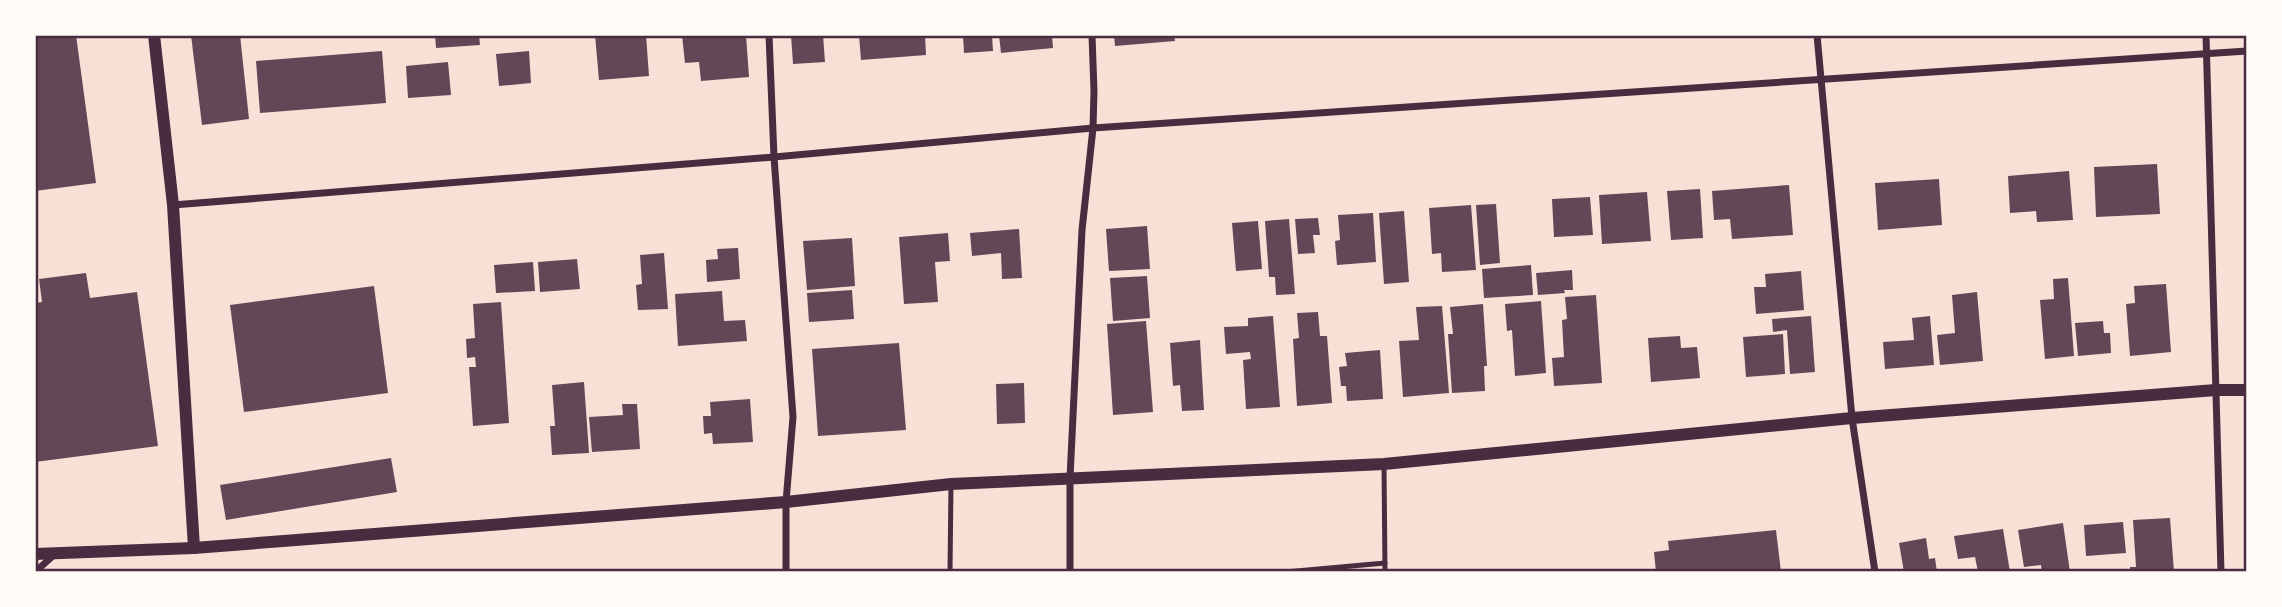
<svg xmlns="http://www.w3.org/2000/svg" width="2282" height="607" font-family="'DM Sans',sans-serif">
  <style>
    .building { fill: #644757 }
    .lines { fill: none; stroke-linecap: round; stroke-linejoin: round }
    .service { stroke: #4a2c40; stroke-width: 5 }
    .minor { stroke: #4a2c40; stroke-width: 7 }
    .tertiary { stroke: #4a2c40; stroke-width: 12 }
    .neatline { fill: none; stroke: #4a2c40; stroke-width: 2.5 }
  </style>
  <rect width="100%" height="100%" fill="#f7e1d7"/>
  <g class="building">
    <polygon points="35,35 76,35 96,183 35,191"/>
    <polygon points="191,35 240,35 249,119 202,125"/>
    <polygon points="435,35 479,35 480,45 436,48"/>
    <polygon points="595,35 646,35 649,76 599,80"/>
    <polygon points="682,35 746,35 749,77 701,81 699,62 685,63"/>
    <polygon points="791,35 823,35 825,62 793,64"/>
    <polygon points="859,35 925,35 926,55 861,60"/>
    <polygon points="963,35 992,35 993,51 964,53"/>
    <polygon points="999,35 1052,35 1053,48 1001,53"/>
    <polygon points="1114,35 1174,35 1175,41 1115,46"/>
    <polygon points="382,51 386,103 260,113 256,61"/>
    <polygon points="529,51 531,83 499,86 496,54"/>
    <polygon points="448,62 451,95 408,98 406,66"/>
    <polygon points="2157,164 2160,214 2096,217 2094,167"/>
    <polygon points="2069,171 2073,220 2037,222 2036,211 2010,213 2008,176"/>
    <polygon points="1939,179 1942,225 1878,230 1875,183"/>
    <polygon points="1789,185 1793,235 1732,239 1730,219 1714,220 1712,191"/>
    <polygon points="1700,189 1703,238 1671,240 1667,191"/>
    <polygon points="1647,192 1651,241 1602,244 1599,195"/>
    <polygon points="1590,197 1593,235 1554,237 1552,199"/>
    <polygon points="1496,204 1500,263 1480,265 1476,205"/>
    <polygon points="1471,205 1476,270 1442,272 1441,253 1432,254 1429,208"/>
    <polygon points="1404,211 1409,282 1384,284 1379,213"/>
    <polygon points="1373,213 1376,262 1337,265 1335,241 1340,240 1338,215"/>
    <polygon points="1318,218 1320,235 1313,235 1315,253 1298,254 1295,219"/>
    <polygon points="1289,219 1295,294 1276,295 1275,277 1269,277 1265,221"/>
    <polygon points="1258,221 1262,269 1236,271 1232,223"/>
    <polygon points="1147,226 1150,269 1109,271 1106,229"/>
    <polygon points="1019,229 1022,278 1002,279 1001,253 972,256 970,233"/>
    <polygon points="948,233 950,261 935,262 938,302 904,304 899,237"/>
    <polygon points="852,238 855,286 807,290 803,241"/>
    <polygon points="738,248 740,279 707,282 706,260 718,259 717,249"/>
    <polygon points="664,253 668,309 638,310 636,285 642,284 640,255"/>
    <polygon points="577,259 580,289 540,292 538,262"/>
    <polygon points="533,262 535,291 496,293 494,265"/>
    <polygon points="1531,265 1533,295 1484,298 1482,269"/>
    <polygon points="1572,270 1573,290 1564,290 1565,293 1538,295 1536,273"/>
    <polygon points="1801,271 1804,310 1756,314 1754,287 1766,287 1765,274"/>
    <polygon points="86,273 90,298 137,292 158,446 35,462 35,303 42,302 39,279"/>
    <polygon points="1147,276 1150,318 1113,321 1110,278"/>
    <polygon points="2068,278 2074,356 2045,359 2040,300 2054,299 2053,279"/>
    <polygon points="2166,284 2171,352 2130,356 2126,304 2135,303 2134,286"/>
    <polygon points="374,286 388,393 244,412 230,305"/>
    <polygon points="852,290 854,319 809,322 807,293"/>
    <polygon points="722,291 724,321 745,320 747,341 678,346 675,294"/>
    <polygon points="1977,292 1983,361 1940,365 1937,335 1955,333 1952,295"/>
    <polygon points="1596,295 1602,383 1554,386 1552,358 1564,357 1562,320 1567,319 1565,297"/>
    <polygon points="1541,301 1546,373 1515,376 1512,330 1507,331 1505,304"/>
    <polygon points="501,302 509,423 473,426 469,367 476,367 475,357 467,358 466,339 475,338 473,304"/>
    <polygon points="1483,304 1487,366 1484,366 1485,391 1452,393 1448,334 1453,334 1450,307"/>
    <polygon points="1442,306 1449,393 1403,397 1399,341 1419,340 1416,307"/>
    <polygon points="1318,312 1320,336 1327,336 1332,403 1297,406 1293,339 1299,338 1297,313"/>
    <polygon points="1273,316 1280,407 1246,409 1243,360 1251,359 1250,352 1226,354 1224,327 1248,326 1248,318"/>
    <polygon points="1811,316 1815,372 1790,374 1787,330 1773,332 1772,319"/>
    <polygon points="1930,316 1934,365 1885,369 1883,342 1914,340 1912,318"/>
    <polygon points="1146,321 1153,412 1113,415 1107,324"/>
    <polygon points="2103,321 2104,333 2110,333 2111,353 2078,356 2075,323"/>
    <polygon points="1783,334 1785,374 1746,377 1743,337"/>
    <polygon points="1680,336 1681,348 1697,347 1700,378 1651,382 1648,338"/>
    <polygon points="1200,340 1204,410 1182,411 1180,385 1173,386 1170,343"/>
    <polygon points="899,343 906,430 818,436 812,349"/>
    <polygon points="1380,350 1383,399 1347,401 1346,386 1341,386 1339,367 1347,366 1345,353"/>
    <polygon points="584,382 589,453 552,455 550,426 555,426 552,385"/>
    <polygon points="1024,383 1025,423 997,424 996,384"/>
    <polygon points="750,399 753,442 713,444 712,433 704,434 703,416 711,416 710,402"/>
    <polygon points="622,404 637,404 640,449 592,452 589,417 623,415"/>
    <polygon points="391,458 397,492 226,520 220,485"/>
    <polygon points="2170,518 2174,572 2130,572 2130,567 2136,567 2133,520"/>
    <polygon points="2123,522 2126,553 2086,556 2084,525"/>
    <polygon points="2063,523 2070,572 2042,572 2041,565 2024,567 2018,530"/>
    <polygon points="2003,529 2010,572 1978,572 1975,557 1958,559 1954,536"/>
    <polygon points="1776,530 1781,572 1656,572 1654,552 1669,550 1668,541"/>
    <polygon points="1926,538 1929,559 1935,558 1937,572 1904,572 1899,543"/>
  </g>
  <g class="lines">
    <g class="service">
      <polyline points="1384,464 1385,572"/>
      <polyline points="950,572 951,484"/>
      <polyline points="1285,572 1385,563"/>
    </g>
    <g class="minor">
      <polyline points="769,35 774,157 793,417 786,502 786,572"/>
      <polyline points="1817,35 1852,418 1875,572"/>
      <polyline points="2206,35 2221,572"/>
      <polyline points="173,205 774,157 1093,128 2247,51"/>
      <polyline points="35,572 55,554"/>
      <polyline points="1070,572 1070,478 1082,230 1093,128 1094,91 1092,35"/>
    </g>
    <g class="tertiary">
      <polyline points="154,35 173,205 194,548"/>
      <polyline points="35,554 194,548 786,502 951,484 1384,464 1852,418 2216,390 2247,390"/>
    </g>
  </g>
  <rect width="2282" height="607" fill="none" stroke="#fffaf5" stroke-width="74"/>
  <rect x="37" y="37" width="2208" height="533" class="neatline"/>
</svg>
